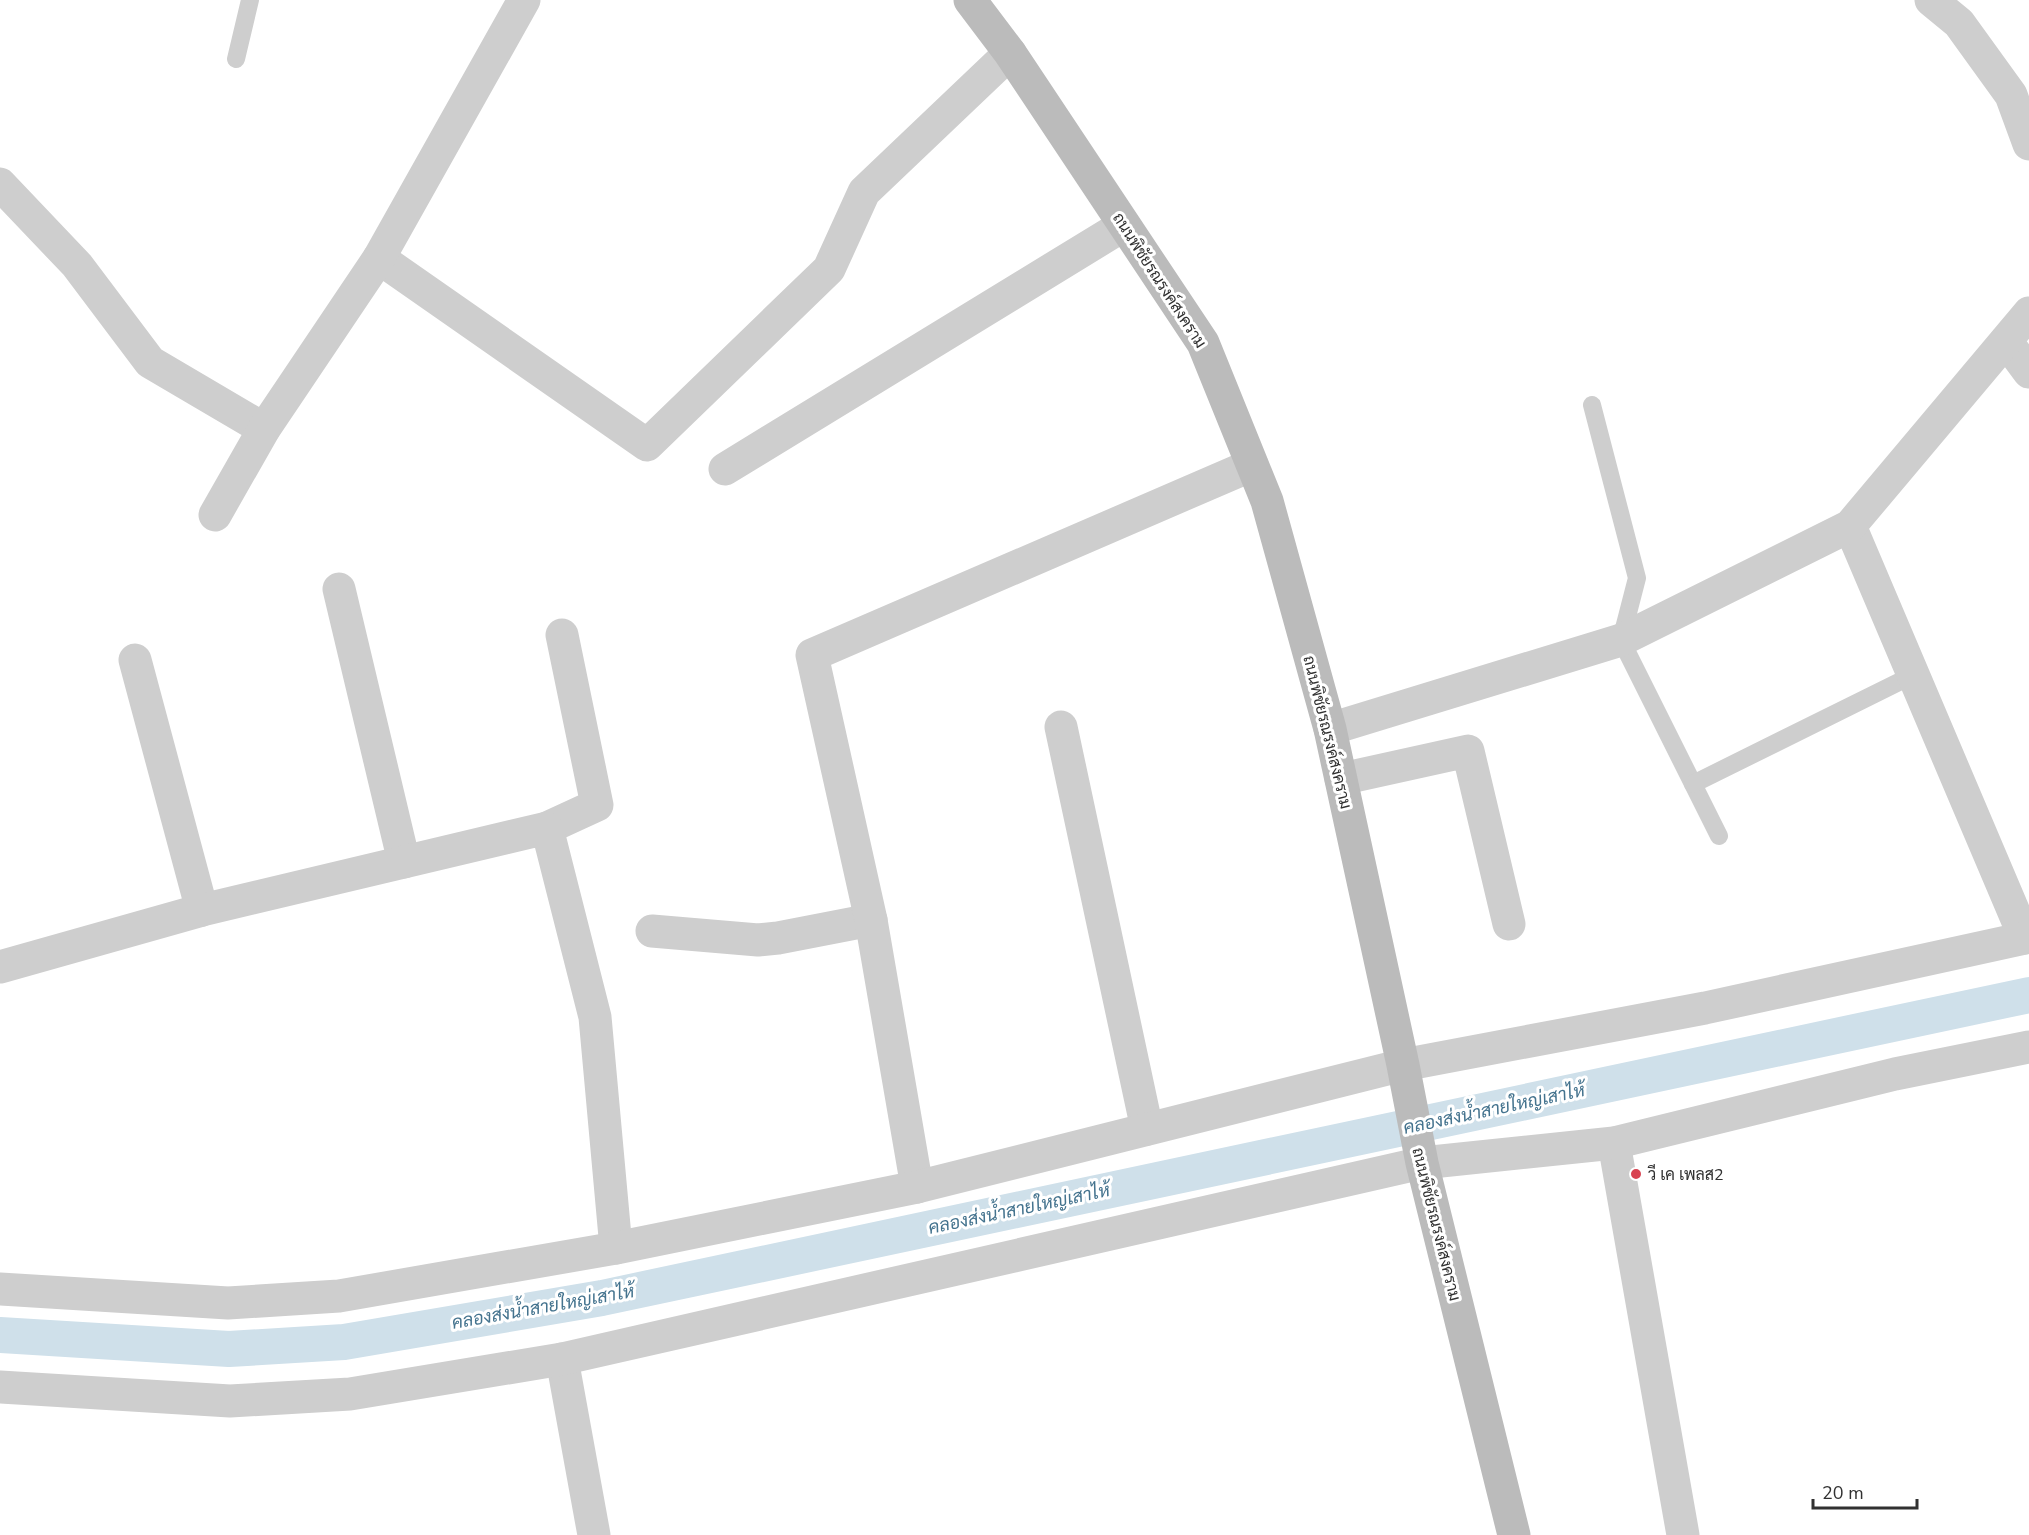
<svg xmlns="http://www.w3.org/2000/svg" width="2029" height="1535" font-family="'Nunito Sans',Sarabun,sans-serif">
  <style>
    .lines { fill: none; stroke-linecap: round; stroke-linejoin: round }
    .canal { stroke: #cfe0ea; stroke-width: 36 }
    .lane { stroke: #cecece; stroke-width: 18 }
    .street { stroke: #cecece; stroke-width: 33 }
    .secondary { stroke: #bbb; stroke-width: 33 }
    .poi-dot { fill: #d84351; stroke: #fff; stroke-width: 2 }
    .labels { text-anchor: middle; stroke-width: 6; stroke-linejoin: round; paint-order: stroke }
    .street-label { font-size: 16px; fill: #313131; stroke: #fff }
    .poi-label { font-size: 16px; fill: #313131; stroke: #fff; text-anchor: start }
    .water-label { font-size: 18px; font-style: italic; fill: #44738e; stroke: #fff }
  </style>
  <rect width="100%" height="100%" fill="#fff"/>
  <g class="lines">
    <polyline class="canal" points="0,1335 229,1349 344,1342 602,1298 2029,995"/>
    <g class="lane">
      <polyline points="236,59 250,0"/>
      <polyline points="1592,405 1637,578 1621,640 1719,836"/>
      <polyline points="1693,784 1913,675"/>
    </g>
    <g class="street">
      <polyline points="1931,0 1959,23 2011,95 2029,144"/>
      <polyline points="0,184 77,265 150,362 264,429"/>
      <polyline points="379,258 647,445 829,269 864,192 1010,53"/>
      <polyline points="2006,341 2029,372"/>
      <polyline points="725,469 1124,225"/>
      <polyline points="215,515 264,429 379,258 524,0"/>
      <polyline points="1850,526 2025,938"/>
      <polyline points="339,589 404,862"/>
      <polyline points="135,660 202,910"/>
      <polyline points="1061,727 1147,1129"/>
      <polyline points="1330,729 1621,640 1850,526 2029,313"/>
      <polyline points="1341,779 1468,751 1509,924"/>
      <polyline points="547,828 597,805 562,635"/>
      <polyline points="652,931 758,940 778,938 871,920"/>
      <polyline points="0,967 202,910 547,828 595,1017 616,1248"/>
      <polyline points="1614,1143 1683,1535"/>
      <polyline points="917,1187 871,920 812,655 1252,465"/>
      <polyline points="0,1289 228,1303 339,1296 616,1248 917,1187 1403,1065 1705,1008 2029,937"/>
      <polyline points="562,1359 594,1535"/>
      <polyline points="0,1387 230,1401 350,1394 562,1359 1422,1163 1614,1143 1895,1074 2029,1047"/>
    </g>
    <polyline class="secondary" points="970,0 1010,53 1203,343 1267,501 1330,729 1403,1065 1422,1163 1514,1535"/>
  </g>
  <circle class="poi-dot" cx="1636" cy="1174" r="6"/>
  <g class="labels">
    <g class="street-label">
      <text transform="translate(1160 280) rotate(57)" y="6">ถนนพิชัยรณรงค์สงคราม</text>
      <text transform="translate(1328 732) rotate(76)" y="6">ถนนพิชัยรณรงค์สงคราม</text>
      <text transform="translate(1437 1224) rotate(76)" y="6">ถนนพิชัยรณรงค์สงคราม</text>
    </g>
    <g class="poi-label">
      <text x="1648" y="1180">วี เค เพลส2</text>
    </g>
    <g class="water-label">
      <text transform="translate(1494 1109) rotate(-12)" y="6">คลองส่งน้ำสายใหญ่เสาไห้</text>
      <text transform="translate(1019 1209) rotate(-12)" y="6">คลองส่งน้ำสายใหญ่เสาไห้</text>
      <text transform="translate(543 1307) rotate(-10)" y="6">คลองส่งน้ำสายใหญ่เสาไห้</text>
    </g>
  </g>
  <path d="M1813 1499v9h104v-9" fill="none" stroke="#313131" stroke-width="3"/>
  <text x="1822" y="1499" font-size="18" fill="#313131" stroke="#ffffff" stroke-width="4.5" paint-order="stroke">20 m</text>
</svg>
